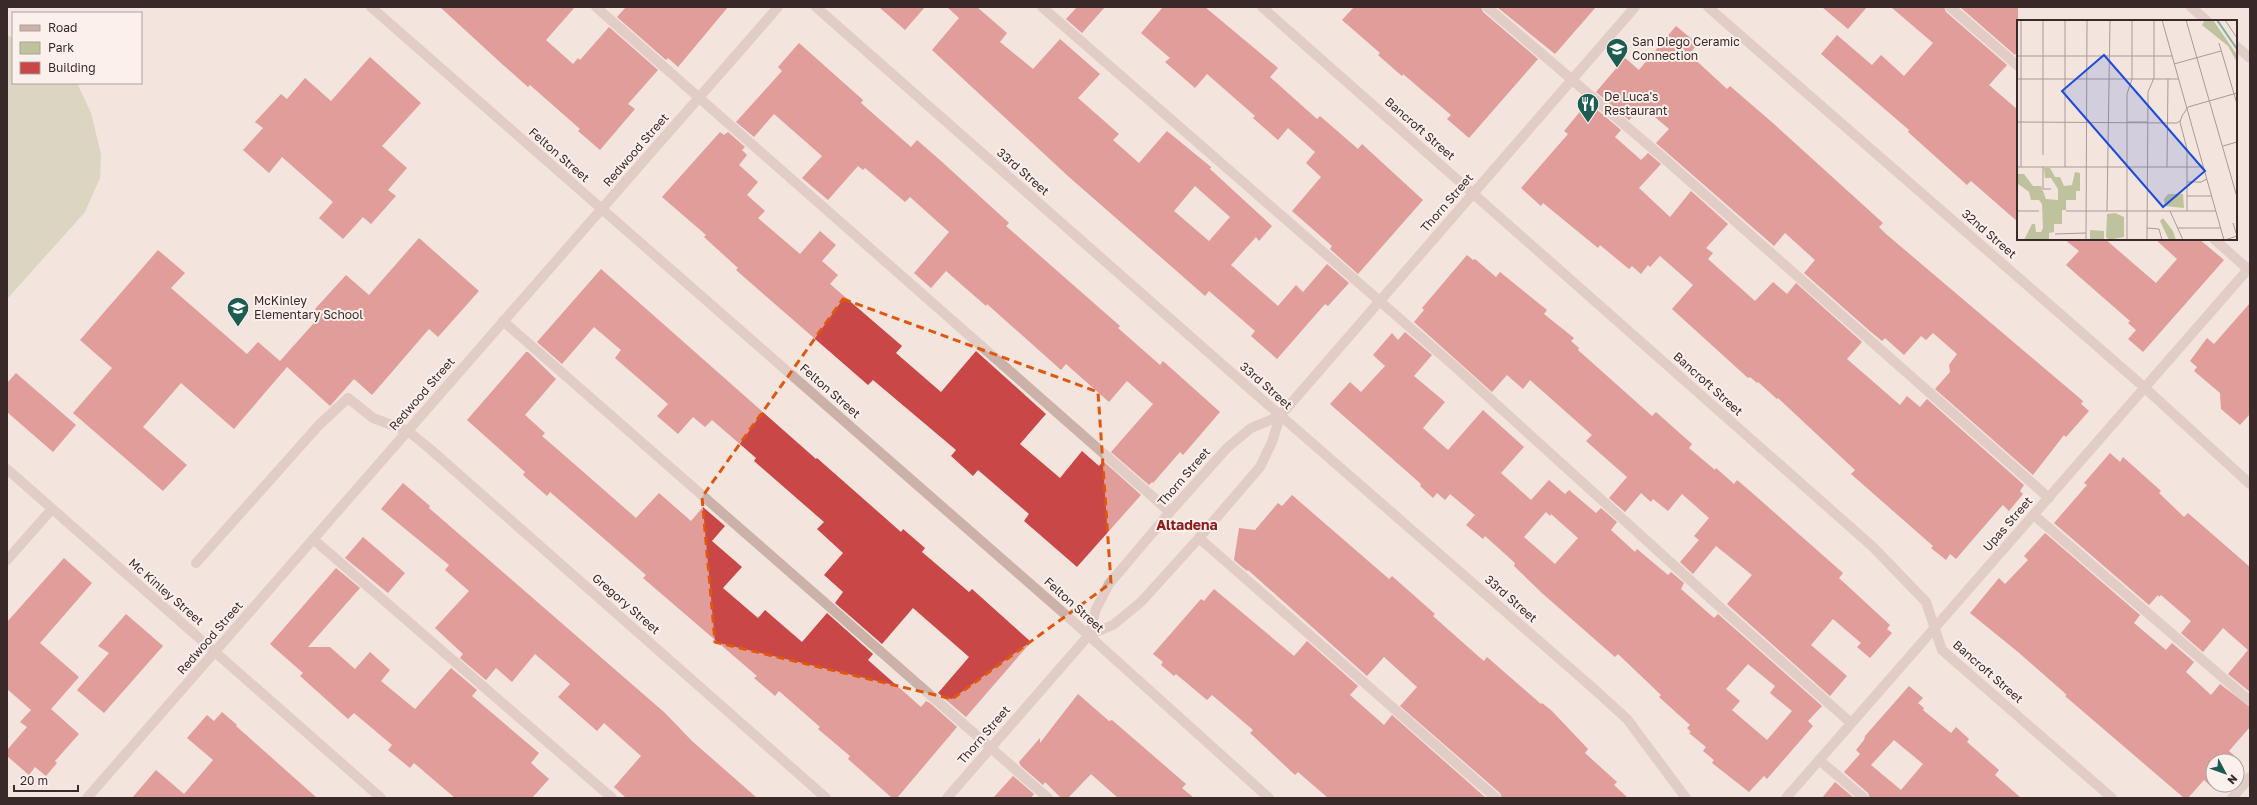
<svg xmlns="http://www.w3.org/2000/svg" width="2257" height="805" font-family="'Golos Text',sans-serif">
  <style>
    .green { fill: #bfc39d }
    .building { fill: #c94746; fill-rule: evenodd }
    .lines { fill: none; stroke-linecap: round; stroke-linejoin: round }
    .minor { stroke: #ccb1a9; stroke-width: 10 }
    .marked { fill: none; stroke: #df570d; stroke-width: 3; stroke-dasharray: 8 5; stroke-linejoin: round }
    .labels { text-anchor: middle; stroke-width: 4; stroke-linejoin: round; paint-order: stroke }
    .poi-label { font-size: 12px; fill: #392a29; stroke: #fbf0eb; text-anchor: start }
    .street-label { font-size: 12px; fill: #392a29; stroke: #fbf0eb }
    .quarter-label { font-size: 14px; font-weight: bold; fill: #8b201f; stroke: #fbf0eb }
    .inset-river { fill: none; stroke: #7cb1a7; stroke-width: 2 }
    .inset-road { fill: none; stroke: #a99a96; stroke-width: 1 }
    .view { fill: #1d4ed8; fill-opacity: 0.15; stroke: #1d4ed8; stroke-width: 2 }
    .inset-edge { fill: none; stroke: #392a29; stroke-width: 2 }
  </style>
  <rect width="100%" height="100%" fill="#f3e4de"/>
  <polygon class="green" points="7,35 13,38 13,83 77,83 91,113 101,154 100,178 85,212 7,299"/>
  <g class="building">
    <polygon points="440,7 575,7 546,40 573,64 578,58 580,60 609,27 658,70 628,104 635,109 600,150 578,131 580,129 530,85 528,87 502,64"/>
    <polygon points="626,7 728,7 678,67 668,58 666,60 617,17"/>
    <polygon points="879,7 925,7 905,30"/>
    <path d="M 947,7 L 977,7 L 1007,33 L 1000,42 L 1033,69 L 1060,39 L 1100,74 L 1078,98 L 1119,134 L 1113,140 L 1139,163 L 1167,131 L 1211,167 L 1210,169 L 1272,226 L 1259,241 L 1256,237 L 1231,265 L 1278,306 L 1296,285 L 1303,292 L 1327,264 L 1349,283 L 1328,306 L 1325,304 L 1277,359 L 1251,336 L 1255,331 L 1209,291 L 1205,296 L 1180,274 L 1069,177 L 932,50 L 959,18 ZM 1195,186 L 1230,217 L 1209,241 L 1174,211 Z"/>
    <polygon points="1077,7 1105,7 1082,33 1066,19"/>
    <polygon points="1163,7 1205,7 1278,68 1270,77 1317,119 1320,116 1358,149 1362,144 1423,200 1358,274 1330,249 1332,246 1292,211 1321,177 1306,163 1315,152 1288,128 1278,140 1253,118 1255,116 1207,74 1195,88 1165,62 1170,58 1141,33"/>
    <polygon points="1354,7 1481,7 1483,12 1538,59 1469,138 1447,119 1451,115 1403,74 1402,76 1378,55 1380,53 1342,20"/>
    <polygon points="1497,7 1596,7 1555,54"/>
    <polygon points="1822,7 1867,7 1848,29"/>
    <polygon points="1891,7 1944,7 1946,12 2007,65 1989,85 2018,110 2018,222 1971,181 1967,185 1908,132 1909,130 1821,54 1837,35 1872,65 1881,55 1904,76 1933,43"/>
    <polygon points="1960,7 2018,7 2018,52 2015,55"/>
    <polygon points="1676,26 1698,44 1689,54 1727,89 1730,86 1774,124 1883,223 1879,227 1886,234 2083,401 2081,404 2089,411 2066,437 2064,435 2033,475 1935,389 1950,372 1949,365 1957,354 1933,333 1926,340 1921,336 1904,355 1885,338 1882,341 1871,332 1804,273 1815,260 1785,233 1774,246 1656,143 1669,129 1642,106 1629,120 1596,92 1625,58 1639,70"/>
    <polygon points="799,43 863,100 861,103 911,147 917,140 941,161 1009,223 1006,226 1120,326 1118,328 1160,365 1163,361 1220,412 1183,455 1180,452 1153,483 1152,482 1149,485 1111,452 1153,404 1127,381 1109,402 1066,364 1061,370 987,304 986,306 946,271 931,288 914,273 949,232 910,197 905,202 865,168 863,170 858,166 828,200 802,178 822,156 774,114 754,137 736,122 782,71 778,67"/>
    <polygon points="370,57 421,103 382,146 407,168 388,190 396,196 371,224 363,217 343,239 319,218 333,202 282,157 269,173 243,150 263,128 255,122 281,94 287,99 305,78 331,101"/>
    <polygon points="1588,102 1621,130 1615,137 1641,160 1648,153 1661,164 1639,188 1670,217 1691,191 1728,224 1706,248 1713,253 1708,259 1755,301 1773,282 1787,294 1796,283 1862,342 1847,359 1900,405 1907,396 1920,407 1927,399 2024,485 2020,491 2023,494 2009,511 2003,505 2000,508 1956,559 1950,554 1946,560 1931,548 1933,546 1851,474 1855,470 1778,398 1777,399 1758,382 1757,383 1750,377 1748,378 1672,309 1693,285 1660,256 1650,267 1648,265 1641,274 1632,266 1629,269 1600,245 1598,248 1543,203 1541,206 1521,188 1568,134 1564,131"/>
    <polygon points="720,132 724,135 728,132 745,147 742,150 747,155 739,165 758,182 747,195 765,211 758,218 800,254 820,231 836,245 822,261 838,275 830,284 902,346 896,353 941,392 976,351 1046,414 1020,444 1060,478 1082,451 1099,466 1103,461 1141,495 1077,567 1024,521 1029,514 978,470 973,476 951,456 956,450 873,380 868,385 736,270 738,268 704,237 706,235 662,197"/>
    <polygon points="419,238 479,291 438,337 429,329 372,395 354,379 330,406 287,367 234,429 181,383 143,427 187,465 163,491 73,413 112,368 80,340 158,250 185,273 171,288 247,354 258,342 280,361 321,315 315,309 346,275 369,295"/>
    <polygon points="2064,239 2105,239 2156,283 2177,259 2155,239 2199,239 2224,260 2143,352 2128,339 2136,330 2128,323 2130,321 2066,265 2079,251"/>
    <polygon points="1467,255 1473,260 1475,259 1496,277 1500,272 1547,310 1544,314 1574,338 1571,341 1579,348 1578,350 1652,416 1656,412 1692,444 1689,448 1715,470 1716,468 1734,484 1737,480 1750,491 1843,573 1839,578 1890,625 1887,629 1892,633 1870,658 1857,647 1861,643 1833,619 1811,645 1847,676 1830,696 1727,604 1752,575 1716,546 1693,574 1680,562 1699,540 1694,536 1709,518 1682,494 1668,511 1653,499 1651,502 1641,493 1625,512 1609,498 1627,477 1586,441 1592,435 1530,380 1523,389 1507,375 1492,392 1414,322 1424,310 1422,308"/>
    <polygon points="601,269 816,459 817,458 901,532 903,529 925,548 922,552 969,592 972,589 1031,642 966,717 938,693 969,657 913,608 882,644 835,603 843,592 824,575 843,553 817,529 824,522 754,461 756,458 712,420 705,427 693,417 678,434 657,416 668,404 615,358 621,350 594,327 562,364 537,342"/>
    <polygon points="2250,303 2250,414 2240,425 2221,409 2220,393 2194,371 2197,367 2190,361 2207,338 2214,344"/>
    <path d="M 1405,332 L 1432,355 L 1414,376 L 1445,402 L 1423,428 L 1448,450 L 1483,410 L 1524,447 L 1501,473 L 1531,500 L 1549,480 L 1565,494 L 1569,490 L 1596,513 L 1601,508 L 1617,522 L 1611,530 L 1635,552 L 1637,549 L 1668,575 L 1671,572 L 1684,583 L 1681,589 L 1714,618 L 1718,614 L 1822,706 L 1808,721 L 1813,726 L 1767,779 L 1764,776 L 1749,792 L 1712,763 L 1714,760 L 1703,751 L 1706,747 L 1689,733 L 1691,732 L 1687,728 L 1690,725 L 1659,697 L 1661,695 L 1618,654 L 1615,657 L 1543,594 L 1514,566 L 1515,563 L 1485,536 L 1483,539 L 1466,525 L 1475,515 L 1450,494 L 1445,500 L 1437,493 L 1433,498 L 1420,486 L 1421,484 L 1330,404 L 1350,382 L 1361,392 L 1385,366 L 1373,355 L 1392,333 L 1398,340 ZM 1546,512 L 1550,516 L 1551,514 L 1578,538 L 1555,564 L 1524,537 ZM 1748,664 L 1775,686 L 1770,693 L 1792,711 L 1767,740 L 1732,710 L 1740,701 L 1726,689 Z"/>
    <polygon points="526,352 528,352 556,379 525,415 545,433 542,436 580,469 636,518 659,493 691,521 703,507 725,526 712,541 742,567 723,588 758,618 765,610 802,642 827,613 873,654 868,660 921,707 926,701 930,703 957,727 897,798 892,798 874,782 848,759 850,756 818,729 820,727 779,691 775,696 754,678 757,676 643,578 646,575 550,492 547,496 523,475 525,472 467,420"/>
    <polygon points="16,373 76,425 53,452 7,412 7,383"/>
    <polygon points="2110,453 2120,462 2123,457 2161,491 2159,493 2184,517 2188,513 2250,567 2250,692 2228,674 2248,650 2223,628 2203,652 2181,633 2191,621 2161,595 2159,597 2158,595 2149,605 2054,523 2087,485 2084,483"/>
    <polygon points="403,483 430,506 429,508 665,713 692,741 757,798 626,798 614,787 641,756 604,723 597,731 558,697 570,684 535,654 512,682 496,668 486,680 460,658 463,654 435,628 469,591 445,570 449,565 381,509"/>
    <polygon points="1292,495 1389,579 1392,576 1435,614 1433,616 1478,656 1484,661 1487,657 1541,704 1542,703 1552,711 1588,749 1585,753 1617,782 1614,785 1628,798 1502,798 1500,793 1400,706 1417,687 1384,657 1367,676 1248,570 1247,571 1234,560 1239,528 1255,530 1278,503 1282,506"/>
    <polygon points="2045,533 2140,615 2134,623 2166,650 2172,643 2194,662 2186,672 2211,695 2220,684 2250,707 2250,727 2229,751 2240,761 2213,761 2213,788 2204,780 2188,798 2184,798 2065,696 2067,695 2018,652 1970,613 1999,578 2005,584 2028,560 2024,556"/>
    <polygon points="363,537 405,573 388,593 345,558"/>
    <polygon points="64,558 92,583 40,643 79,677 51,709 79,734 55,761 57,763 46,776 35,767 29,775 7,756 7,750 27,727 20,722 31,710 7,689 7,622"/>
    <polygon points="336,568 360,588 308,647 330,647 355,669 370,652 390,670 381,681 415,709 451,668 477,690 472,696 539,753 531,763 549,779 532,798 455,798 414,763 410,768 388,750 392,745 354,713 348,719 300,676 303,673 270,644"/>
    <polygon points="1214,589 1294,656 1307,641 1358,686 1350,695 1384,725 1392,715 1486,798 1328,798 1298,772 1295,775 1250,733 1253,730 1212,695 1207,700 1176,674 1174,676 1161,665 1163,662 1153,654 1201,599 1204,601"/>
    <polygon points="126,614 163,646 104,713 77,690 109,653 98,646"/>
    <path d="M 1909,686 L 1923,698 L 1918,703 L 1924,708 L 1923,710 L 1951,733 L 1956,727 L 1969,739 L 1967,742 L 1999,770 L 1995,775 L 2021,798 L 1870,798 L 1868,793 L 1844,772 L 1860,754 L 1856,750 L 1864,740 L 1865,736 ZM 1894,740 L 1923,764 L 1901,790 L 1871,765 Z"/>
    <polygon points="1078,694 1109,721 1112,720 1186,784 1182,788 1194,798 1118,798 1091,774 1068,798 1061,798 1045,782 1043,785 1021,766 1019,762 1040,738 1040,743"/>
    <polygon points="222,712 237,725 236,726 317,798 132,798 156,770 184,794 213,760 187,738 207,715 214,721"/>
    <polygon points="1013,776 1034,794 1031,798 993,798"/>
    <polygon points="1835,782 1854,798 1822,798"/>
  </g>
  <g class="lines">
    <g class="minor">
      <polyline points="371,7 1067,616 1269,798"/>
      <polyline points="596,7 1170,512"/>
      <polyline points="816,7 1249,388 1594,689 1627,719 1686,798"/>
      <polyline points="1042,7 1453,365 1712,600 1851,723"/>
      <polyline points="1262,7 1873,547 1926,602 1942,650 2112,798"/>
      <polyline points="1487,7 1660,155 2049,498"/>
      <polyline points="1708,7 2145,388 2250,484"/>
      <polyline points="1950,7 2018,66"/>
      <polyline points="2191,7 2207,21"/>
      <polyline points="2236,46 2250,58"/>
      <polyline points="2214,239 2250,271"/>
      <polyline points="503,321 1048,798"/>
      <polyline points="7,469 381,798"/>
      <polyline points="2034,515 2250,701"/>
      <polyline points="1199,538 1496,798"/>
      <polyline points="313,539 612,798"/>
      <polyline points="7,560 52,509"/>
      <polyline points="196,563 319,425 348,398 373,418 408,431 430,449 826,798"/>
      <polyline points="1089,635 1113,625 1141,602 1199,538 1260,467 1272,442 1280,416 1635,7"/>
      <polyline points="1819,760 1864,798"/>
      <polyline points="87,798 778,7"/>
      <polyline points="947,798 1089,635 1096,609 1109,584 1170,512 1227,448 1251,428 1280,416"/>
      <polyline points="1786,798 2250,267"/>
      <polyline points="2232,798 2250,777"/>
    </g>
  </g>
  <path d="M0 0H2257V805H0ZM 843,299 L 1098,392 L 1111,583 L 952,699 L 715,642 L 702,497 Z" fill="#f3e4de" fill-opacity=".55" fill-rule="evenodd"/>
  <path class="marked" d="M 843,299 L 1098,392 L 1111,583 L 952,699 L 715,642 L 702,497 Z"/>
  <defs>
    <g id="school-pin" transform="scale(1.15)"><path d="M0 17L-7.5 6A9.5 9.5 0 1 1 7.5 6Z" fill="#1d5c52" stroke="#fbf0eb"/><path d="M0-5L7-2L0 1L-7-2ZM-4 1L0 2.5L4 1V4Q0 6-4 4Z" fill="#fff"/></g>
    <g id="restaurant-pin" transform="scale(1.15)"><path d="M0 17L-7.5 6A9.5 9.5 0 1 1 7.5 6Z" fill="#1d5c52" stroke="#fbf0eb"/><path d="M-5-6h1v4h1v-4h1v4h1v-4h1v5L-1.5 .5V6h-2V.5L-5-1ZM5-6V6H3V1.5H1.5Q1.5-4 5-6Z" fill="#fff"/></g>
  </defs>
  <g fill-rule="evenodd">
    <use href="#school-pin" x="1617" y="49"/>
    <use href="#restaurant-pin" x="1588" y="104"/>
    <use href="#school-pin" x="238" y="308"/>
  </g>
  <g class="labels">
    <g class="poi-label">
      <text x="1632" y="46">San Diego Ceramic<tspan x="1632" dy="14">Connection</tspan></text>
      <text x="1604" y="101">De Luca's<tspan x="1604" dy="14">Restaurant</tspan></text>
      <text x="254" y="305">McKinley<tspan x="254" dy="14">Elementary School</tspan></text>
    </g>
    <g class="street-label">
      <text transform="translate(1420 129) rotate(41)" y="4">Bancroft Street</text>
      <text transform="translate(636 150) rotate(-49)" y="4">Redwood Street</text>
      <text transform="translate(559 155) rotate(41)" y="4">Felton Street</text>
      <text transform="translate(1023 172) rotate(41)" y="4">33rd Street</text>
      <text transform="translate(1447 203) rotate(-49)" y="4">Thorn Street</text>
      <text transform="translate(1989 234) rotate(41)" y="4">32nd Street</text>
      <text transform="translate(1708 384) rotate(42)" y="4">Bancroft Street</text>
      <text transform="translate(1266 386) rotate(41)" y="4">33rd Street</text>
      <text transform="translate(830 391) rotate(41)" y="4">Felton Street</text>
      <text transform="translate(422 394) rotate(-49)" y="4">Redwood Street</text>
      <text transform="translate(1184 477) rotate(-49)" y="4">Thorn Street</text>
      <text transform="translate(2008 524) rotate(-49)" y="4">Upas Street</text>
      <text transform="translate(166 592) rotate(41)" y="4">Mc Kinley Street</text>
      <text transform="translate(1511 599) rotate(41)" y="4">33rd Street</text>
      <text transform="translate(626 604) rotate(41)" y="4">Gregory Street</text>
      <text transform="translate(1074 605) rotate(42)" y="4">Felton Street</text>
      <text transform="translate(210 638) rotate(-49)" y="4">Redwood Street</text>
      <text transform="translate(1988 672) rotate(41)" y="4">Bancroft Street</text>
      <text transform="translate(984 735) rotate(-49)" y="4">Thorn Street</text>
    </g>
    <g class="quarter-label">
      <text x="1187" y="530">Altadena</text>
    </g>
  </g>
  <g transform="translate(2017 20)">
    <rect width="220" height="220" fill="#f3e4de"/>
    <path d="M 188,0 L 196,0 L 220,35 L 220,42 L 211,26 L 185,5 ZM 27,148 L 33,148 L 38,157 L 43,157 L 47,166 L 55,165 L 58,152 L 63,153 L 63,171 L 59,171 L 59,180 L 49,180 L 49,190 L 45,190 L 45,204 L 37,204 L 37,212 L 32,213 L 32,220 L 7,220 L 15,204 L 18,204 L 19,212 L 24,212 L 26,208 L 25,184 L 22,180 L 14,180 L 12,172 L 0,163 L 0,154 L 7,154 L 16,166 L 24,166 L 29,179 L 41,180 L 41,169 L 34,158 L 28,158 ZM 151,174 L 166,174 L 167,188 L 148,186 L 147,179 ZM 98,193 L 107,197 L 107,217 L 92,220 L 89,217 L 90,194 ZM 146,198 L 156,211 L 159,220 L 152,220 L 143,201 ZM 73,210 L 87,211 L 87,219 L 73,220 Z" fill="#bfc39d"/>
    <path class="inset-river" d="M 200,0 L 220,29"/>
    <path class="inset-road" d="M 4,0 L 4,147M 26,0 L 26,135M 145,0 L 207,220M 169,0 L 220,177M 208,0 L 220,18M 202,23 L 220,84M 0,36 L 155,36M 157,44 L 204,31M 0,59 L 161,59M 0,102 L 160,103 L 163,101M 110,102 L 130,102M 206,126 L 220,122M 0,147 L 186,147M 26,147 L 26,169 L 34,169M 48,147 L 48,0M 150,147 L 151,59M 170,162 L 184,162 L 190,159M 170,176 L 195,176M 0,191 L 22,191M 49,191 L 199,191M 90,191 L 93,0M 153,191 L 166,220M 170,191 L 170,129 L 163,102 L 165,96 L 171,87 L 220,73M 216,203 L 220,216M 130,208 L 142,209 L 145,220M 161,208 L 203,208M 38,214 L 69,213M 69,220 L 70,0M 110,220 L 110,74 L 115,59 L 115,0M 130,220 L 131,72 L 137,58 L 137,0M 208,220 L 220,216"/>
    <path class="view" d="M 87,35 L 188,151 L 146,187 L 45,71 Z"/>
    <rect width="220" height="220" class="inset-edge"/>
  </g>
  <rect width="2257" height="805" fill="none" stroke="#392a29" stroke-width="16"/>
  <rect x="12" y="12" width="130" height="72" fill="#fbf0eb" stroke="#ada19d"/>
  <rect x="20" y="25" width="20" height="6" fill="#ccb1a9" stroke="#ada19d"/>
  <text x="48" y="32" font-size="12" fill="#392a29">Road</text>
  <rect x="20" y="42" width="20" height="12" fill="#bfc39d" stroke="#ada19d"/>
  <text x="48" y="52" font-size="12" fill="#392a29">Park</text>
  <rect x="20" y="62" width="20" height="12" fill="#c94746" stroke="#ada19d"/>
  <text x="48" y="72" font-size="12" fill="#392a29">Building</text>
  <g transform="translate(2225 773) rotate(131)"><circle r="19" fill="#fbf0eb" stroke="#ada19d"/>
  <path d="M0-3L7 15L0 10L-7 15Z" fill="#1d5c52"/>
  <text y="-6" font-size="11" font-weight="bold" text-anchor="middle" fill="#392a29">N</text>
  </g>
  <path d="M14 785v6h64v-6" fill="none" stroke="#392a29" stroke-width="2"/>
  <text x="20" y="785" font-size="12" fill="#392a29" stroke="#fbf0eb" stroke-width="3" paint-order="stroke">20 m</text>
</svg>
